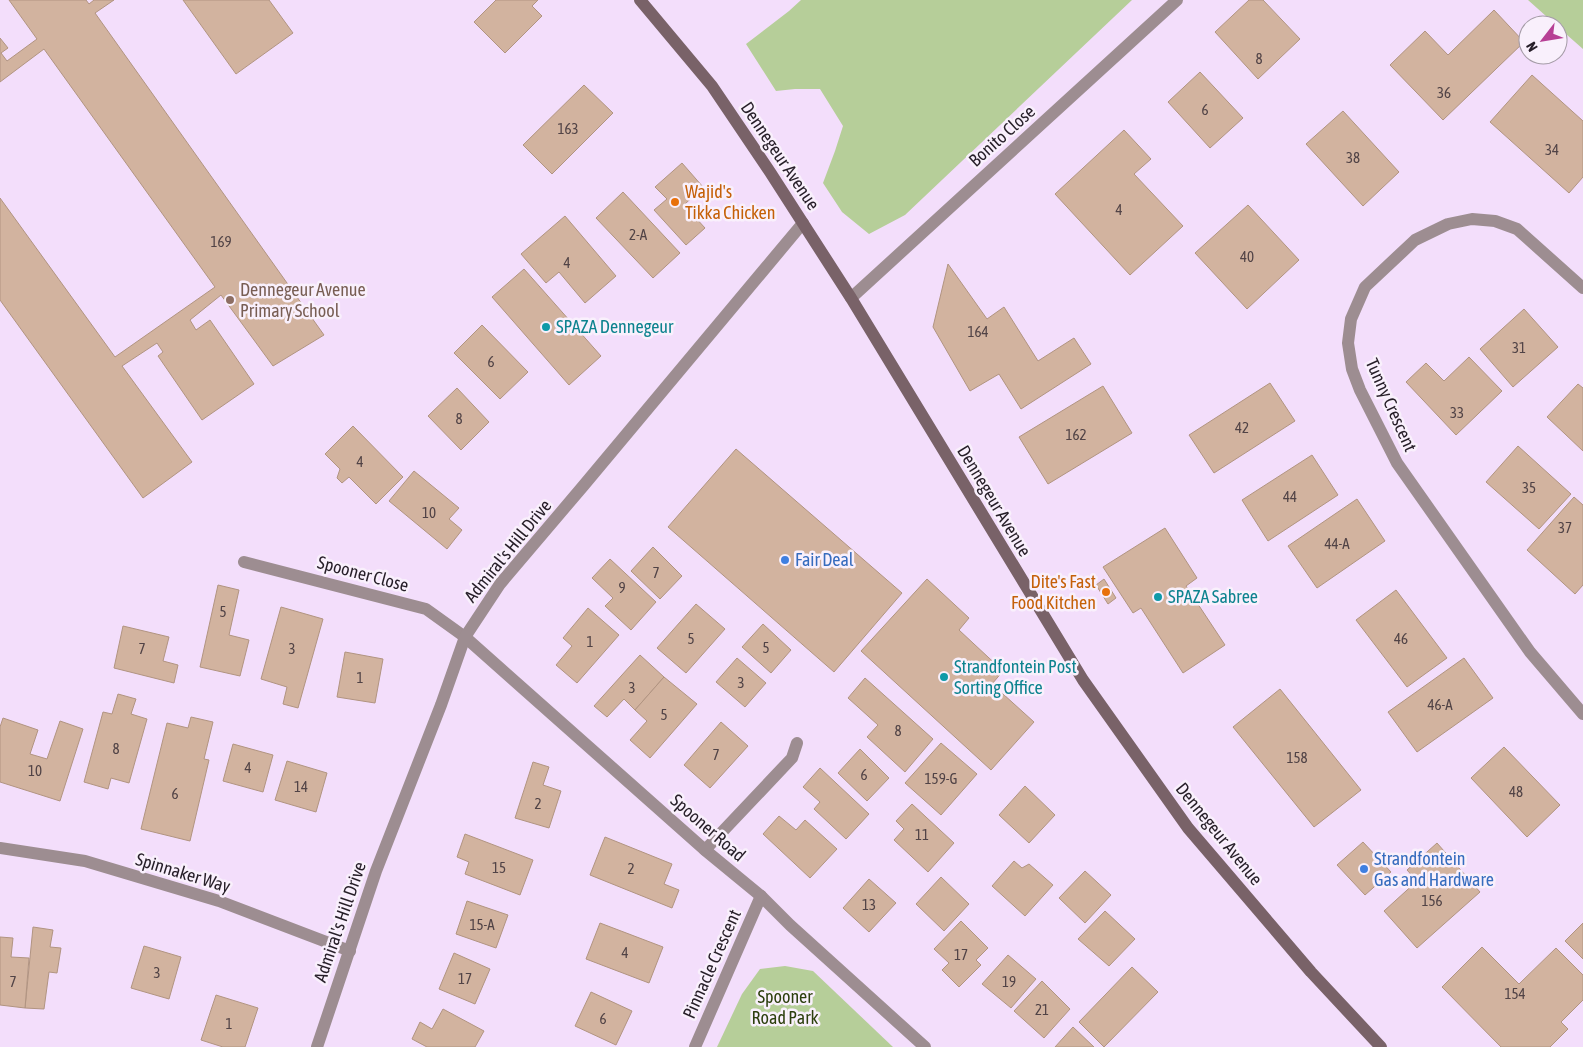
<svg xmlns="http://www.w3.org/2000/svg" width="1583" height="1047" font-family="'Asap Condensed',sans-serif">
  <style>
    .green { fill: #b6ce99 }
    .building { fill: #d2b39f; stroke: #b19481 }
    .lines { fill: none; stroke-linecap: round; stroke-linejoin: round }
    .street { stroke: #9d8d91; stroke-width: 12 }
    .secondary { stroke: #796268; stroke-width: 12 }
    .food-dot { fill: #e8710a; stroke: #f9f0fc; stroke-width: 2 }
    .education-dot { fill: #8d6e63; stroke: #f9f0fc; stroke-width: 2 }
    .culture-dot { fill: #0f9aa8; stroke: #f9f0fc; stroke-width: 2 }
    .shop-dot { fill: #3f7fe0; stroke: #f9f0fc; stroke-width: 2 }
    .labels { text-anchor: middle; stroke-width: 5; stroke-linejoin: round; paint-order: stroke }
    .number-label { font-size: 15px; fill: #514346 }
    .street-label { font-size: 18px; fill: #261e28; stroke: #f9f0fc }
    .food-label { font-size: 18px; fill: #c56008; stroke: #f9f0fc; text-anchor: start }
    .education-label { font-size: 18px; fill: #785e54; stroke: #f9f0fc; text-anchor: start }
    .culture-label { font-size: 18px; fill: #0d838f; stroke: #f9f0fc; text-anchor: start }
    .shop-label { font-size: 18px; fill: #366cbe; stroke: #f9f0fc; text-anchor: start }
    .park-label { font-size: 18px; fill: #2c3f0d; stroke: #f9f0fc }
  </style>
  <rect width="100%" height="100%" fill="#f3defb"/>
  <g class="green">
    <polygon points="801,0 1132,0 905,215 869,234 842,212 823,183 835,151 843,126 820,89 795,89 776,91 746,44 789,11"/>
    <polygon points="1528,0 1583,0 1583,49 1558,27 1558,25 1556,25"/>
    <polygon points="785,966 813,971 893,1047 717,1047 742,994 760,969"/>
  </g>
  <g class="building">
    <polygon points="9,0 86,0 89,4 94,0 114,0 95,13 324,335 273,366 221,295 190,320 196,330 210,320 254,384 202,420 158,356 163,352 157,343 122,366 192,462 143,498 0,300 0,198 115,357 215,287 44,49 0,82 0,38 8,48 1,53 7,61 37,39"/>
    <polygon points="183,0 269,0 293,33 236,74"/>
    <polygon points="496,0 538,0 532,6 542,16 505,53 474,22"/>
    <polygon points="1249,0 1263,0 1300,39 1258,79 1215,32"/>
    <polygon points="1494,10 1524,42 1443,120 1390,65 1425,31 1448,55"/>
    <polygon points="1200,72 1243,118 1210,148 1168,102"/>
    <polygon points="1532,75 1583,121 1583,177 1569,193 1490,122"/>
    <polygon points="584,85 613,113 552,174 523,145"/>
    <polygon points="1343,111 1399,172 1363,206 1306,144"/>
    <polygon points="1124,130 1151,159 1134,174 1183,226 1130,275 1055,194"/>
    <polygon points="682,163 703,187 684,205 705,228 686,245 654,210 667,199 655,187"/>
    <polygon points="623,192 680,253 653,278 596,218"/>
    <polygon points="1248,205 1299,260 1247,309 1195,253"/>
    <polygon points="565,216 616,276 585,303 559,272 546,283 521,254"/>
    <polygon points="948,264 987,319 1004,307 1038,361 1074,338 1091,364 1021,409 999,374 970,391 933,327"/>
    <polygon points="524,269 601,356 569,385 492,297"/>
    <polygon points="1524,309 1558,347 1513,387 1480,349"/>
    <polygon points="482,325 528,372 500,399 454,353"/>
    <polygon points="1469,357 1502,391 1456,435 1406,382 1426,363 1444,381"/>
    <polygon points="1270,383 1295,421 1214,473 1189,435"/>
    <polygon points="1578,384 1583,388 1583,451 1547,417"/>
    <polygon points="1103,386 1132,433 1048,484 1019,437"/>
    <polygon points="457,388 489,422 461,450 428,416"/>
    <polygon points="353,426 403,477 376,504 349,477 342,483 337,478 340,469 325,454"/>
    <polygon points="1518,446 1571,494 1539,529 1486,482"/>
    <polygon points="736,449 902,593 834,672 668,527"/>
    <polygon points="1312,455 1338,495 1268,541 1242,500"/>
    <polygon points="414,471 459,508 449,519 462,530 447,549 389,501"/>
    <polygon points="1574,497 1583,505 1583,585 1575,594 1527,550"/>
    <polygon points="1357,499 1385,541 1317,588 1288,546"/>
    <polygon points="1165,528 1197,578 1186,586 1225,645 1183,673 1141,608 1133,613 1103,567"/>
    <polygon points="653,547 682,576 660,599 631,571"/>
    <polygon points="610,559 656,602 631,630 605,606 613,598 592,578"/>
    <polygon points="927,579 969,618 959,630 1003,671 992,684 1034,722 991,770 861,651"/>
    <polygon points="1104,579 1116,598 1108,604 1096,585"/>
    <polygon points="218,585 239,590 229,635 249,640 240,676 200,667"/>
    <polygon points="1396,590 1447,658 1407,687 1356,620"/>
    <polygon points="696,604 725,629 686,673 657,648"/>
    <polygon points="281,607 323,619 298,708 283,704 287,687 261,679"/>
    <polygon points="588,608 619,635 577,683 556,665 572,646 563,638"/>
    <polygon points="763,624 791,650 771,673 742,647"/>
    <polygon points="123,626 169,637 163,661 178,665 174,683 114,668"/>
    <polygon points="345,652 383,659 375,703 337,697"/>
    <polygon points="640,655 664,677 635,710 624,699 607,717 594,706"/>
    <polygon points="737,658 766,683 745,707 716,682"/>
    <polygon points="1464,658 1493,698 1417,752 1388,712"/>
    <polygon points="664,677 697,704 650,758 630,740 647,721 635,710"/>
    <polygon points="865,678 933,739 905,772 867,737 878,725 848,698"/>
    <polygon points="1280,689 1361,790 1314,827 1233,727"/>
    <polygon points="118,694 136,699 131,714 147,719 129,783 111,778 108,789 84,782 103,712 112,714"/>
    <polygon points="191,717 213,722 204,759 209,760 190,841 141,829 167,723 188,728"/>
    <polygon points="3,718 38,730 30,754 47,759 60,721 83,729 60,801 0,782 0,727"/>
    <polygon points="721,722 748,746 710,788 684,765"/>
    <polygon points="941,743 977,774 941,815 905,783"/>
    <polygon points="233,744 273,755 263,792 223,781"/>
    <polygon points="1504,747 1560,805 1527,837 1471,778"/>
    <polygon points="860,749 889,778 867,801 838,773"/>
    <polygon points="287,761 327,773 316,812 275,800"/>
    <polygon points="533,762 549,767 543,785 561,791 549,828 515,818"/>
    <polygon points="820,768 869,814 846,839 814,809 820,802 803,787"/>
    <polygon points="1025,786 1055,815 1029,843 999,815"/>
    <polygon points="912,804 954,843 928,872 894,840 904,829 896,821"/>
    <polygon points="779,816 796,830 805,820 837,849 810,878 763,834"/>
    <polygon points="465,834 533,860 520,895 465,874 469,862 457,857"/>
    <polygon points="605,837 672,864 664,884 679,890 672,908 590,875"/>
    <polygon points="1363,842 1391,872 1365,895 1337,865"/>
    <polygon points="1437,843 1480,892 1417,948 1384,911 1417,881 1407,870"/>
    <polygon points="1014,861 1022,868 1029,864 1053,885 1025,916 992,886"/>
    <polygon points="1085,871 1111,895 1085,923 1059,898"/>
    <polygon points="941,877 969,904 944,931 916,904"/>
    <polygon points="869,879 896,903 869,932 843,908"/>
    <polygon points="467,901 508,915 496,948 456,934"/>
    <polygon points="1105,911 1135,939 1109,966 1078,939"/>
    <polygon points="961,921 988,948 976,960 981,965 959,987 942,970 949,963 934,949"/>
    <polygon points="600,923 663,947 649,983 586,959"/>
    <polygon points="1583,923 1583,959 1565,941"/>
    <polygon points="33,927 53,930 50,947 61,948 57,973 49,972 44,1009 25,1008"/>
    <polygon points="0,937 13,938 11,957 29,958 25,1008 0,1005"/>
    <polygon points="144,946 181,957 169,999 131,988"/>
    <polygon points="1482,947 1519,984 1556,948 1583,975 1583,1000 1561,1022 1568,1029 1550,1047 1501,1047 1442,987"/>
    <polygon points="454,953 490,969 475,1004 439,989"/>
    <polygon points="1008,955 1036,979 1011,1008 982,984"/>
    <polygon points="1132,967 1158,992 1104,1047 1079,1022"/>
    <polygon points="1042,981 1070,1009 1044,1038 1014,1011"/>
    <polygon points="591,992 632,1011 616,1045 575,1026"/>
    <polygon points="216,995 258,1008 245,1047 223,1047 201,1040"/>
    <polygon points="443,1009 484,1031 475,1047 427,1047 412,1039 420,1022 432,1029"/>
    <polygon points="1073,1027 1094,1047 1055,1047"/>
  </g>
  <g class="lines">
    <g class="street">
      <polyline points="1583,288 1517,229 1495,221 1472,219 1448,224 1415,240 1365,287 1351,319 1348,343 1352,369 1360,390 1397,463 1530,652 1583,714"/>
      <polyline points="851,298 1177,0"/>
      <polyline points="244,562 426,609 465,637 705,850 761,896 790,925 925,1047"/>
      <polyline points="0,848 85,861 219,901 350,951"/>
      <polyline points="705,850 792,758 797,743"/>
      <polyline points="317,1047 376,871 441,705 465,637 500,584 584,485 803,223"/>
      <polyline points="695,1047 761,896"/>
    </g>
    <polyline class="secondary" points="640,0 712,86 770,172 851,298 1083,680 1188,828 1311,972 1381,1047"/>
  </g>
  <g class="food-dot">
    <circle cx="675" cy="202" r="5"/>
    <circle cx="1106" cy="592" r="5"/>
  </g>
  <circle class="education-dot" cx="230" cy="300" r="5"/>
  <g class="culture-dot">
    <circle cx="546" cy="327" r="5"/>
    <circle cx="1158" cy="597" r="5"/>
    <circle cx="944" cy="677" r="5"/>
  </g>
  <g class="shop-dot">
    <circle cx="785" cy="560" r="5"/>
    <circle cx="1364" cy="869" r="5"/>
  </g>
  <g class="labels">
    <g class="number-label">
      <text x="1259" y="64">8</text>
      <text x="1444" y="98">36</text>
      <text x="1205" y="115">6</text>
      <text x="568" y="134">163</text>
      <text x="1552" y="155">34</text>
      <text x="1353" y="163">38</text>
      <text x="1119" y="215">4</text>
      <text x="638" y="240">2-A</text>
      <text x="221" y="247">169</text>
      <text x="1247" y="262">40</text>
      <text x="567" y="268">4</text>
      <text x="978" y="337">164</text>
      <text x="1519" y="353">31</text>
      <text x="491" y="367">6</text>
      <text x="1457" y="418">33</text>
      <text x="459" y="424">8</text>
      <text x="1242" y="433">42</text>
      <text x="1076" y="440">162</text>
      <text x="360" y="467">4</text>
      <text x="1529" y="493">35</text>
      <text x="1290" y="502">44</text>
      <text x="429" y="518">10</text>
      <text x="1565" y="533">37</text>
      <text x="1337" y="549">44-A</text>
      <text x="656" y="578">7</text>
      <text x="622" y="593">9</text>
      <text x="223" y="617">5</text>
      <text x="691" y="644">5</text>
      <text x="1401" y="644">46</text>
      <text x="590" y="647">1</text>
      <text x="766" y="653">5</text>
      <text x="142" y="654">7</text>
      <text x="292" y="654">3</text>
      <text x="360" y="683">1</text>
      <text x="741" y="688">3</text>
      <text x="632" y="693">3</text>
      <text x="1440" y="710">46-A</text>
      <text x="664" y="720">5</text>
      <text x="898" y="736">8</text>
      <text x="116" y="754">8</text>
      <text x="716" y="760">7</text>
      <text x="1297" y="763">158</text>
      <text x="248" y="773">4</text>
      <text x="35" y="776">10</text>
      <text x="864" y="780">6</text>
      <text x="941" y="784">159-G</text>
      <text x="301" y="792">14</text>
      <text x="1516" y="797">48</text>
      <text x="175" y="799">6</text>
      <text x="538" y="809">2</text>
      <text x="922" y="840">11</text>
      <text x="499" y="873">15</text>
      <text x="631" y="874">2</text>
      <text x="1432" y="906">156</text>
      <text x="869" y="910">13</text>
      <text x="482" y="930">15-A</text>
      <text x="625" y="958">4</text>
      <text x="961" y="960">17</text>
      <text x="157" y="978">3</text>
      <text x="465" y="984">17</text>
      <text x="13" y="987">7</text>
      <text x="1009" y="987">19</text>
      <text x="1515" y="999">154</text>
      <text x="1042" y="1015">21</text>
      <text x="603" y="1024">6</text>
      <text x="229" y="1029">1</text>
    </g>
    <g class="street-label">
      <text transform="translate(1002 136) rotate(-42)" y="6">Bonito Close</text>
      <text transform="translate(780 156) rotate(56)" y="6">Dennegeur Avenue</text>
      <text transform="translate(1391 405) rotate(66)" y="6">Tunny Crescent</text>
      <text transform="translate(994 501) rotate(59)" y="6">Dennegeur Avenue</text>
      <text transform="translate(508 551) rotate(-51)" y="6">Admiral's Hill Drive</text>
      <text transform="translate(363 574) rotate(15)" y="6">Spooner Close</text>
      <text transform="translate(708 828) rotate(41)" y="6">Spooner Road</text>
      <text transform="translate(1219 834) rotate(51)" y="6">Dennegeur Avenue</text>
      <text transform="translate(183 873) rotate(17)" y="6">Spinnaker Way</text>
      <text transform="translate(340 922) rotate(-71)" y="6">Admiral's Hill Drive</text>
      <text transform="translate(712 964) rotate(-66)" y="6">Pinnacle Crescent</text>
    </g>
    <g class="food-label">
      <text x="685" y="198">Wajid's<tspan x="685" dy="21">Tikka Chicken</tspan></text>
      <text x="1096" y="588" text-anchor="end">Dite's Fast<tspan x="1096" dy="21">Food Kitchen</tspan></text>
    </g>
    <g class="education-label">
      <text x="240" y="296">Dennegeur Avenue<tspan x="240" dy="21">Primary School</tspan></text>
    </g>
    <g class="culture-label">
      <text x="556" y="333">SPAZA Dennegeur</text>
      <text x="1168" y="603">SPAZA Sabree</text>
      <text x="954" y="673">Strandfontein Post<tspan x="954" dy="21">Sorting Office</tspan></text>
    </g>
    <g class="shop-label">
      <text x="795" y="566">Fair Deal</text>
      <text x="1374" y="865">Strandfontein<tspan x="1374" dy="21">Gas and Hardware</tspan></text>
    </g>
    <g class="park-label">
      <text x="785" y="1003">Spooner<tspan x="785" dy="21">Road Park</tspan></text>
    </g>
  </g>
  <g transform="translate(1543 40) rotate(239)"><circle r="24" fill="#f9f0fc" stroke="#a59ca7"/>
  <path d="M0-4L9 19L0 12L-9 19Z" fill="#b73f95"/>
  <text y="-8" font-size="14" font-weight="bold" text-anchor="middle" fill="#261e28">N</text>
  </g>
</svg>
